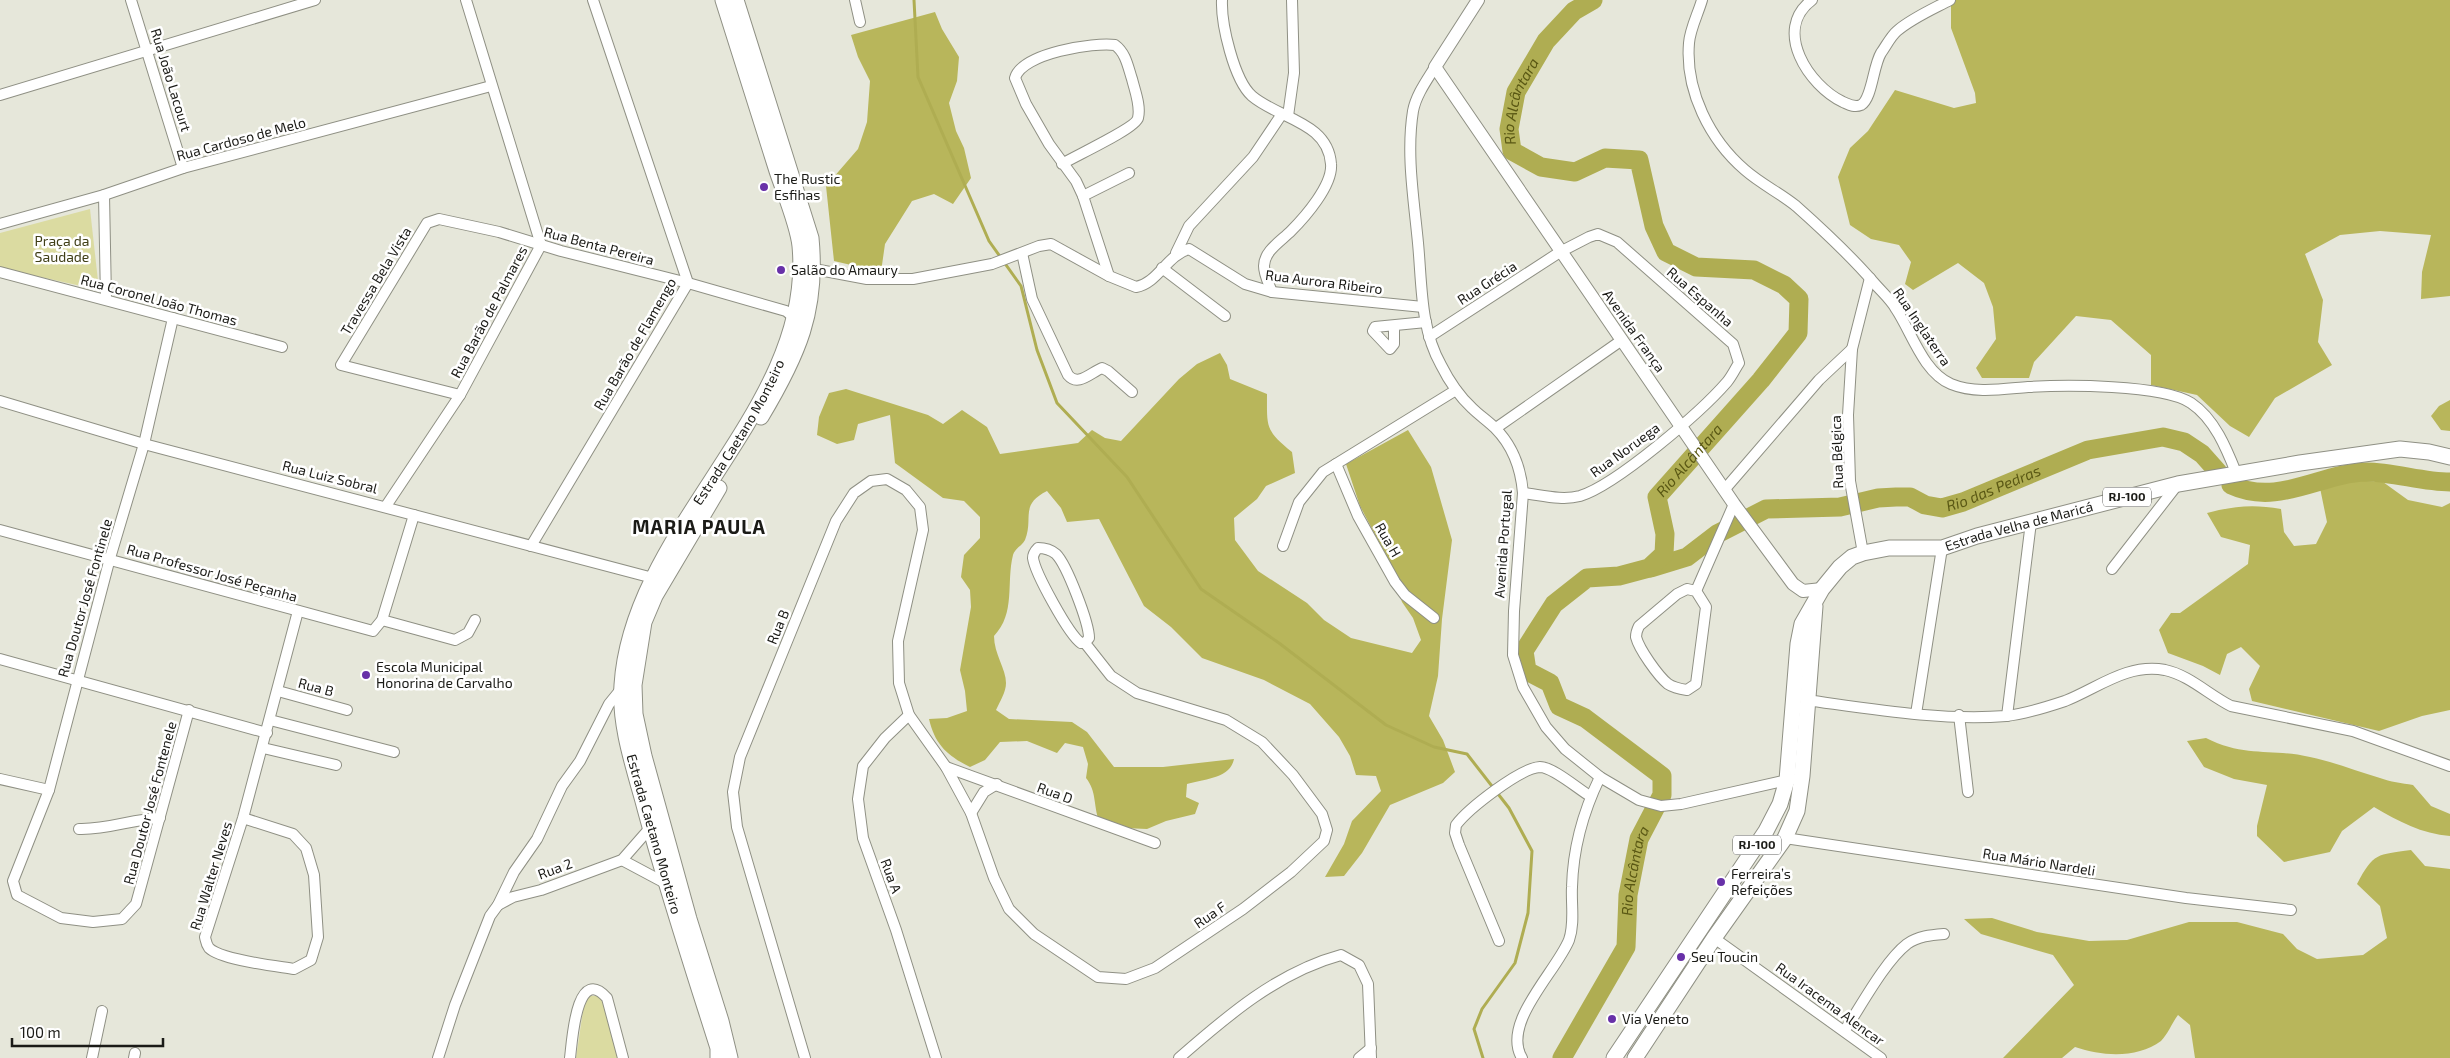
<svg xmlns="http://www.w3.org/2000/svg" width="2450" height="1058" font-family="'Exo 2',sans-serif">
  <style>
    .green { fill: #dbdba1 }
    .forest { fill: #b8b65b }
    .lines { fill: none; stroke-linecap: round; stroke-linejoin: round }
    .stream { stroke: #afad52; stroke-width: 3 }
    .river { stroke: #afad52; stroke-width: 19 }
    .minor-casing { stroke: #8f9084; stroke-width: 12 }
    .tertiary-casing { stroke: #8f9084; stroke-width: 14 }
    .primary-casing { stroke: #8f9084; stroke-width: 17 }
    .minor { stroke: #fff; stroke-width: 10 }
    .tertiary { stroke: #fff; stroke-width: 12 }
    .primary { stroke: #fff; stroke-width: 15 }
    .poi-dot { fill: #6831a8; stroke: #fff; stroke-width: 2 }
    .labels { text-anchor: middle; stroke-width: 5; stroke-linejoin: round; paint-order: stroke }
    .shield { fill: #fff; stroke: #5f5f5d; stroke-width: 1 }
    .shield-label { font-size: 12px; font-weight: bold; fill: #1b1b17 }
    .street-label { font-size: 14px; fill: #1b1b17; stroke: #fff }
    .poi-label { font-size: 14px; fill: #1b1b17; stroke: #fff; text-anchor: start }
    .park-label { font-size: 14px; fill: #414019; stroke: #fff }
    .water-label { font-size: 15px; font-style: italic; fill: #5a5814; stroke: #fff }
    .district-label { font-size: 19px; font-weight: bold; letter-spacing: 1px; fill: #1b1b17; stroke: #fff }
  </style>
  <rect width="100%" height="100%" fill="#e6e7da"/>
  <g class="green">
    <polygon points="90,209 99,290 0,268 0,233"/>
    <polygon points="590,996 597,996 602,1000 618,1058 576,1058 584,1004"/>
  </g>
  <g class="forest">
    <polygon points="1951,0 2450,0 2450,296 2421,299 2422,272 2431,235 2380,231 2340,235 2305,254 2323,300 2318,342 2332,365 2275,398 2249,437 2230,426 2197,395 2151,385 2151,355 2111,320 2076,316 2034,362 2029,378 1982,378 1976,368 1996,339 1993,307 1984,283 1958,263 1913,290 1905,284 1911,262 1899,245 1871,239 1850,225 1838,177 1850,148 1868,131 1895,90 1954,108 1976,103 1975,93 1951,28"/>
    <polygon points="935,12 942,29 959,57 957,81 949,103 956,131 964,148 971,178 953,204 934,194 912,201 885,244 881,272 834,261 826,186 858,149 867,122 870,81 858,57 851,35"/>
    <path d="M 1220,353 L 1227,365 L 1230,379 L 1267,394 C 1267,427 1265,430 1292,452 L 1295,473 L 1266,486 L 1257,499 L 1234,518 L 1235,540 L 1258,571 L 1307,603 L 1324,620 L 1351,638 L 1412,653 L 1421,640 L 1413,618 L 1402,602 L 1381,546 L 1360,506 L 1346,464 L 1408,430 L 1431,467 L 1452,540 L 1442,619 L 1438,676 L 1429,716 L 1443,740 L 1455,772 L 1443,783 L 1390,805 L 1362,853 L 1344,876 L 1325,877 L 1344,844 L 1352,821 L 1381,791 L 1376,776 L 1356,775 L 1350,756 L 1339,737 L 1310,704 L 1264,680 L 1202,658 L 1171,627 L 1144,606 L 1099,519 L 1067,522 L 1061,508 L 1047,491 C 1019,505 1034,518 1025,540 C 1022,546 1015,548 1013,555 C 1006,583 1016,613 994,636 C 994,654 1006,669 1006,683 C 1006,692 1000,701 996,710 L 1009,719 L 1072,722 L 1087,732 L 1114,767 L 1163,767 L 1234,759 C 1230,779 1203,779 1187,784 L 1186,797 L 1199,803 L 1195,814 L 1166,821 L 1147,829 L 1125,828 L 1099,821 C 1093,804 1097,792 1086,778 L 1088,764 L 1083,747 L 1065,743 L 1057,753 L 1027,741 L 1000,742 L 985,760 L 970,767 C 948,756 935,745 929,719 L 947,718 L 967,711 L 965,691 L 960,670 L 971,607 L 970,590 L 961,577 L 964,555 L 980,538 L 980,517 L 964,501 L 943,498 L 895,463 L 890,415 L 858,424 L 854,440 L 837,444 L 817,435 L 819,417 L 829,393 L 846,389 L 928,415 L 943,424 L 962,410 L 987,427 L 1000,454 L 1078,443 L 1092,430 L 1105,438 L 1121,441 L 1179,379 L 1197,364 Z"/>
    <polygon points="2450,400 2450,431 2441,430 2431,416 2439,406"/>
    <path d="M 2350,480 L 2383,482 L 2408,500 L 2442,507 L 2450,503 L 2450,710 L 2422,716 L 2379,731 L 2252,701 L 2249,689 L 2260,666 L 2241,647 L 2227,654 L 2220,675 L 2203,666 L 2168,653 L 2159,630 L 2171,613 L 2180,613 L 2248,564 L 2250,545 L 2221,537 L 2207,513 C 2234,506 2253,504 2281,509 L 2284,532 L 2294,546 L 2316,544 L 2327,522 L 2320,488 Z"/>
    <path d="M 2206,738 C 2246,758 2271,748 2310,757 C 2334,762 2356,771 2380,778 C 2390,782 2402,783 2413,785 L 2431,806 L 2450,814 L 2450,836 C 2422,834 2398,821 2374,807 L 2342,831 L 2330,852 L 2284,862 L 2257,836 L 2257,826 L 2267,785 L 2234,779 L 2204,767 L 2187,741 Z"/>
    <path d="M 2411,850 L 2425,866 L 2450,869 L 2450,1058 L 2195,1058 L 2190,1025 L 2178,1015 C 2172,1023 2168,1034 2161,1041 C 2138,1058 2104,1057 2075,1047 L 2062,1058 L 2003,1058 L 2074,985 L 2053,955 L 1981,934 L 1964,919 L 1992,918 L 2037,932 L 2089,941 L 2127,940 L 2189,922 L 2237,922 L 2283,934 L 2297,949 L 2317,959 L 2363,955 L 2387,938 L 2380,906 L 2357,884 C 2374,852 2377,855 2411,850 Z"/>
  </g>
  <g class="lines">
    <polyline class="stream" points="914,0 918,77 989,241 1021,286 1037,350 1057,403 1127,477 1201,589 1279,643 1386,725 1434,747 1467,754 1509,808 1532,851 1528,913 1515,963 1482,1009 1474,1029 1483,1058"/>
    <g class="river">
      <path d="M 2231,485 C 2278,507 2321,473 2366,472 C 2394,472 2422,482 2450,482"/>
      <path id="s1" d="M 1651,568 L 1687,557 L 1717,534 L 1766,509 L 1840,507 L 1878,498 L 1896,497 L 1910,497 L 1925,505 L 1942,508 L 1963,502 L 2088,450 L 2163,437 L 2184,442 L 2202,454 L 2218,472"/>
      <path id="s2" d="M 1562,1058 L 1626,947 L 1628,895 L 1639,839 L 1662,795 L 1662,776 L 1585,718 L 1559,706 L 1550,683 L 1527,671 L 1524,651 L 1554,604 L 1587,578 L 1619,576 L 1649,568 L 1664,554 L 1665,534 L 1657,497 L 1761,380 L 1798,333 L 1799,299 L 1784,285 L 1754,270 L 1696,267 L 1666,252 L 1654,226 L 1639,160 L 1605,158 L 1575,172 L 1541,167 L 1512,151 L 1509,129 L 1516,92 L 1546,41 L 1574,11 L 1593,0"/>
    </g>
    <g class="minor-casing">
      <g id="minor">
        <polyline points="131,0 183,168"/>
        <polyline points="855,0 860,22"/>
        <path d="M 1222,0 C 1221,24 1234,80 1252,96 C 1279,119 1328,122 1331,164 C 1333,185 1305,217 1291,231 C 1281,241 1264,251 1264,266 C 1264,275 1269,284 1272,292"/>
        <path d="M 1702,0 C 1698,14 1690,29 1689,43 C 1685,91 1710,140 1745,170 C 1761,184 1780,193 1796,206 C 1823,230 1851,256 1875,284 C 1882,292 1891,300 1896,309 C 1912,333 1923,372 1951,384 C 1975,394 2003,389 2028,387 C 2064,385 2162,384 2191,403 C 2215,419 2227,450 2237,475"/>
        <path d="M 1812,0 C 1772,30 1809,86 1843,102 C 1848,104 1854,108 1861,105 C 1872,99 1873,66 1881,53 C 1886,46 1891,36 1897,31 C 1912,18 1933,9 1950,0"/>
        <path d="M 1435,67 C 1427,80 1416,95 1413,111 C 1406,154 1414,200 1418,243 C 1422,284 1420,328 1441,365 C 1449,381 1459,396 1472,408 C 1479,415 1488,421 1495,428 C 1512,445 1521,469 1523,493 L 1514,611 L 1513,655 L 1523,687 L 1546,727 L 1565,749 L 1600,777 L 1639,800 L 1661,806 L 1681,804 L 1792,779"/>
        <polyline points="0,95 315,0"/>
        <polyline points="1288,116 1294,73 1292,0"/>
        <path d="M 1062,164 C 1075,156 1136,128 1138,118 C 1141,106 1135,91 1132,79 C 1128,67 1126,53 1115,45 C 1094,42 1022,53 1015,78 L 1026,104 L 1049,144 L 1076,181 L 1083,196 L 1109,276"/>
        <polyline points="104,195 106,299"/>
        <polyline points="1083,196 1129,173"/>
        <polyline points="0,224 104,195 183,168 491,86"/>
        <path d="M 1022,253 L 1032,299 L 1068,375 C 1078,387 1090,373 1102,368 L 1108,371 L 1132,392"/>
        <polyline points="1176,253 1189,226 1253,157 1282,114"/>
        <polyline points="1162,268 1225,316"/>
        <path d="M 814,269 L 867,279 L 913,279 L 992,264 L 1039,246 L 1051,244 L 1109,276 L 1136,287 C 1158,283 1167,255 1189,249 L 1245,284 L 1272,292 L 1423,307"/>
        <polyline points="0,272 282,347"/>
        <polyline points="173,318 144,444 110,558 49,790 13,881 17,895 61,918 93,922 122,919 136,904 189,710"/>
        <polyline points="1394,326 1394,344 1390,349 1373,331 1375,327 1426,322"/>
        <path d="M 1429,337 L 1560,252 L 1589,237 L 1598,234 L 1617,242 L 1733,344 L 1739,363 C 1735,369 1732,376 1727,382 C 1701,412 1616,485 1580,496 C 1562,501 1541,495 1523,493"/>
        <polyline points="460,395 341,365 427,223 439,219 499,232 561,251 688,283 786,311 797,320"/>
        <polyline points="0,401 144,444 653,578"/>
        <polyline points="1496,428 1622,340"/>
        <polyline points="1336,464 1358,516 1395,582 1405,595 1434,618"/>
        <polyline points="1725,489 1819,380 1852,349"/>
        <polyline points="386,506 460,395 541,245 466,0"/>
        <polyline points="0,530 373,631 382,620 414,515"/>
        <polyline points="531,546 688,283 593,0"/>
        <polyline points="1283,546 1299,502 1323,472 1456,390"/>
        <polyline points="1863,553 1850,481 1848,415 1852,349 1870,278"/>
        <polyline points="2112,569 2178,484"/>
        <path d="M 1687,589 L 1696,591 L 1706,607 L 1696,684 L 1687,690 C 1680,689 1674,688 1668,684 C 1658,676 1639,649 1636,637 C 1636,633 1637,630 1639,626 L 1677,594 Z"/>
        <polyline points="1696,591 1734,504"/>
        <polyline points="382,620 455,640 468,633 475,620"/>
        <polyline points="0,659 267,733"/>
        <polyline points="278,691 347,710"/>
        <path d="M 1806,700 C 1872,709 1940,721 2006,716 C 2025,714 2047,707 2065,701 C 2098,688 2127,663 2165,670 C 2189,675 2209,695 2231,706 L 2353,731 L 2450,766"/>
        <polyline points="1916,714 1942,548"/>
        <polyline points="909,715 885,738 863,766 858,799 863,838 896,930 936,1058"/>
        <polyline points="1959,715 1968,792"/>
        <polyline points="2007,716 2031,522"/>
        <polyline points="270,720 394,752"/>
        <polyline points="263,748 336,765"/>
        <polyline points="946,767 1155,843"/>
        <polyline points="0,779 49,790"/>
        <polyline points="971,813 984,792 997,784"/>
        <path d="M 243,818 L 293,834 L 306,848 L 314,875 L 318,937 L 311,960 L 294,969 C 276,966 221,960 209,948 C 206,944 206,941 205,937 L 243,818 L 298,611"/>
        <path d="M 79,829 C 108,830 132,819 160,818"/>
        <polyline points="1785,838 2186,898 2291,910"/>
        <polyline points="622,860 667,884"/>
        <polyline points="498,905 513,897 541,890 622,860 650,828"/>
        <polyline points="1714,938 1881,1058"/>
        <path d="M 1499,941 L 1459,845 L 1455,833 L 1456,825 C 1468,809 1520,768 1540,767 C 1553,767 1578,789 1590,796"/>
        <path d="M 1845,1030 C 1861,1006 1885,961 1907,944 C 1918,936 1931,935 1944,934"/>
        <polyline points="92,1058 102,1011"/>
        <polyline points="134,1058 135,1053"/>
        <polyline points="438,1058 455,1005 490,916 498,905 514,872 537,839 562,786 580,761 609,704 622,688"/>
        <path d="M 570,1058 C 572,1043 576,963 607,998 L 623,1058"/>
        <path d="M 805,1058 L 737,827 L 733,792 L 740,757 L 836,521 L 854,493 L 871,481 L 887,479 L 906,490 L 920,507 L 923,530 L 898,641 L 899,683 L 909,715 L 946,767 L 971,813 L 994,878 L 1009,909 L 1034,934 L 1098,977 L 1126,979 L 1155,968 L 1243,909 L 1291,872 L 1324,841 L 1327,830 L 1322,814 L 1293,775 L 1262,742 L 1226,720 L 1137,693 L 1111,676 L 1085,643 L 1089,638 C 1089,623 1067,565 1056,554 C 1050,549 1045,548 1038,548 C 1035,551 1033,554 1033,558 C 1035,573 1069,635 1081,643 L 1085,643"/>
        <path d="M 1179,1058 C 1227,1016 1278,972 1341,955 L 1359,965 L 1368,984 L 1371,1058"/>
        <polyline points="1359,1058 1371,1048"/>
        <path d="M 1522,1058 C 1501,1023 1556,972 1569,940 C 1575,923 1571,904 1572,887 C 1573,848 1583,812 1600,777"/>
      </g>
    </g>
    <g class="tertiary-casing">
      <polyline id="tertiary" points="1478,0 1435,67 1734,504 1793,584 1803,591 1822,589"/>
    </g>
    <g class="primary-casing">
      <g id="primary">
        <path d="M 736,0 L 811,238 C 818,311 798,355 761,417"/>
        <polyline points="719,488 655,596 644,622 634,685 635,714 644,756 689,919 721,1021 730,1058"/>
        <path id="s3" d="M 718,1058 L 718,1048 C 692,966 665,884 643,801 C 633,765 619,723 622,685 C 632,526 815,408 800,246 C 798,225 784,192 777,171 C 759,114 741,57 723,0"/>
        <path id="s4" d="M 1614,1058 L 1766,831 L 1780,804 L 1787,780 L 1798,644 L 1802,624 L 1822,589 L 1840,567 L 1852,557 L 1863,553 L 1889,548 L 1942,548 L 1977,536 L 2178,484 L 2300,463 L 2400,449 L 2429,452 L 2450,457"/>
        <polyline points="1635,1058 1714,938 1785,838 1797,811 1802,776 1815,606"/>
      </g>
    </g>
    <use href="#minor" class="minor"/>
    <use href="#tertiary" class="tertiary"/>
    <use href="#primary" class="primary"/>
  </g>
  <g class="poi-dot">
    <circle cx="764" cy="187" r="5"/>
    <circle cx="781" cy="270" r="5"/>
    <circle cx="366" cy="675" r="5"/>
    <circle cx="1721" cy="882" r="5"/>
    <circle cx="1681" cy="957" r="5"/>
    <circle cx="1612" cy="1019" r="5"/>
  </g>
  <g class="labels">
    <g class="shield">
      <rect x="2103" y="487.5" width="48" height="19" rx="4"/>
      <rect x="1733" y="835.5" width="48" height="19" rx="4"/>
    </g>
    <g class="shield-label">
      <text x="2127" y="501">RJ-100</text>
      <text x="1757" y="849">RJ-100</text>
    </g>
    <g class="street-label">
      <text transform="translate(171 80) rotate(73)" y="5">Rua João Lacourt</text>
      <text transform="translate(241 139) rotate(-15)" y="5">Rua Cardoso de Melo</text>
      <text transform="translate(599 246) rotate(15)" y="5">Rua Benta Pereira</text>
      <text transform="translate(376 281) rotate(-59)" y="5">Travessa Bela Vista</text>
      <text transform="translate(1324 282) rotate(7)" y="5">Rua Aurora Ribeiro</text>
      <text transform="translate(1487 283) rotate(-33)" y="5">Rua Grécia</text>
      <text transform="translate(1700 297) rotate(41)" y="5">Rua Espanha</text>
      <text transform="translate(159 300) rotate(15)" y="5">Rua Coronel João Thomas</text>
      <text transform="translate(489 312) rotate(-62)" y="5">Rua Barão de Palmares</text>
      <text transform="translate(1922 327) rotate(56)" y="5">Rua Inglaterra</text>
      <text transform="translate(1634 331) rotate(55)" y="5">Avenida França</text>
      <text transform="translate(635 344) rotate(-60)" y="5">Rua Barão de Flamengo</text>
      <text dy="5" stroke="none"><textPath href="#s3" startOffset="668">Estrada Caetano Monteiro</textPath></text>
      <text transform="translate(1625 450) rotate(-36)" y="5">Rua Noruega</text>
      <text transform="translate(1837 452) rotate(-92)" y="5">Rua Bélgica</text>
      <text transform="translate(330 477) rotate(14)" y="5">Rua Luiz Sobral</text>
      <text dy="5" stroke="none"><textPath href="#s4" startOffset="741">Estrada Velha de Maricá</textPath></text>
      <text transform="translate(1388 540) rotate(60)" y="5">Rua H</text>
      <text transform="translate(1503 544) rotate(-86)" y="5">Avenida Portugal</text>
      <text transform="translate(212 573) rotate(16)" y="5">Rua Professor José Peçanha</text>
      <text transform="translate(85 598) rotate(-74)" y="5">Rua Doutor José Fontinele</text>
      <text transform="translate(778 627) rotate(-68)" y="5">Rua B</text>
      <text transform="translate(316 687) rotate(15)" y="5">Rua B</text>
      <text transform="translate(1055 793) rotate(20)" y="5">Rua D</text>
      <text transform="translate(150 803) rotate(-75)" y="5">Rua Doutor José Fontenele</text>
      <text transform="translate(654 834) rotate(74)" y="5">Estrada Caetano Monteiro</text>
      <text transform="translate(2039 862) rotate(9)" y="5">Rua Mário Nardeli</text>
      <text transform="translate(555 869) rotate(-20)" y="5">Rua 2</text>
      <text transform="translate(211 876) rotate(-73)" y="5">Rua Walter Neves</text>
      <text transform="translate(891 876) rotate(70)" y="5">Rua A</text>
      <text transform="translate(1210 915) rotate(-34)" y="5">Rua F</text>
      <text transform="translate(1830 1004) rotate(36)" y="5">Rua Iracema Alencar</text>
    </g>
    <g class="poi-label">
      <text x="774" y="184">The Rustic<tspan x="774" dy="16">Esfihas</tspan></text>
      <text x="791" y="275">Salão do Amaury</text>
      <text x="376" y="672">Escola Municipal<tspan x="376" dy="16">Honorina de Carvalho</tspan></text>
      <text x="1731" y="879">Ferreira’s<tspan x="1731" dy="16">Refeições</tspan></text>
      <text x="1691" y="962">Seu Toucin</text>
      <text x="1622" y="1024">Via Veneto</text>
    </g>
    <g class="park-label">
      <text x="62" y="246">Praça da<tspan x="62" dy="16">Saudade</tspan></text>
    </g>
    <g class="water-label">
      <text dy="5" stroke="none"><textPath href="#s2" startOffset="1420">Rio Alcântara</textPath></text>
      <text dy="5" stroke="none"><textPath href="#s2" startOffset="790">Rio Alcântara</textPath></text>
      <text dy="5" stroke="none"><textPath href="#s1" startOffset="365">Rio das Pedras</textPath></text>
      <text dy="5" stroke="none"><textPath href="#s2" startOffset="205">Rio Alcântara</textPath></text>
    </g>
    <g class="district-label">
      <text x="699" y="534">MARIA PAULA</text>
    </g>
  </g>
  <path d="M12 1038v8h151v-8" fill="none" stroke="#1b1b17" stroke-width="2.5"/>
  <text x="20" y="1038" font-size="15" fill="#1b1b17" stroke="#ffffff" stroke-width="4" paint-order="stroke">100 m</text>
</svg>
